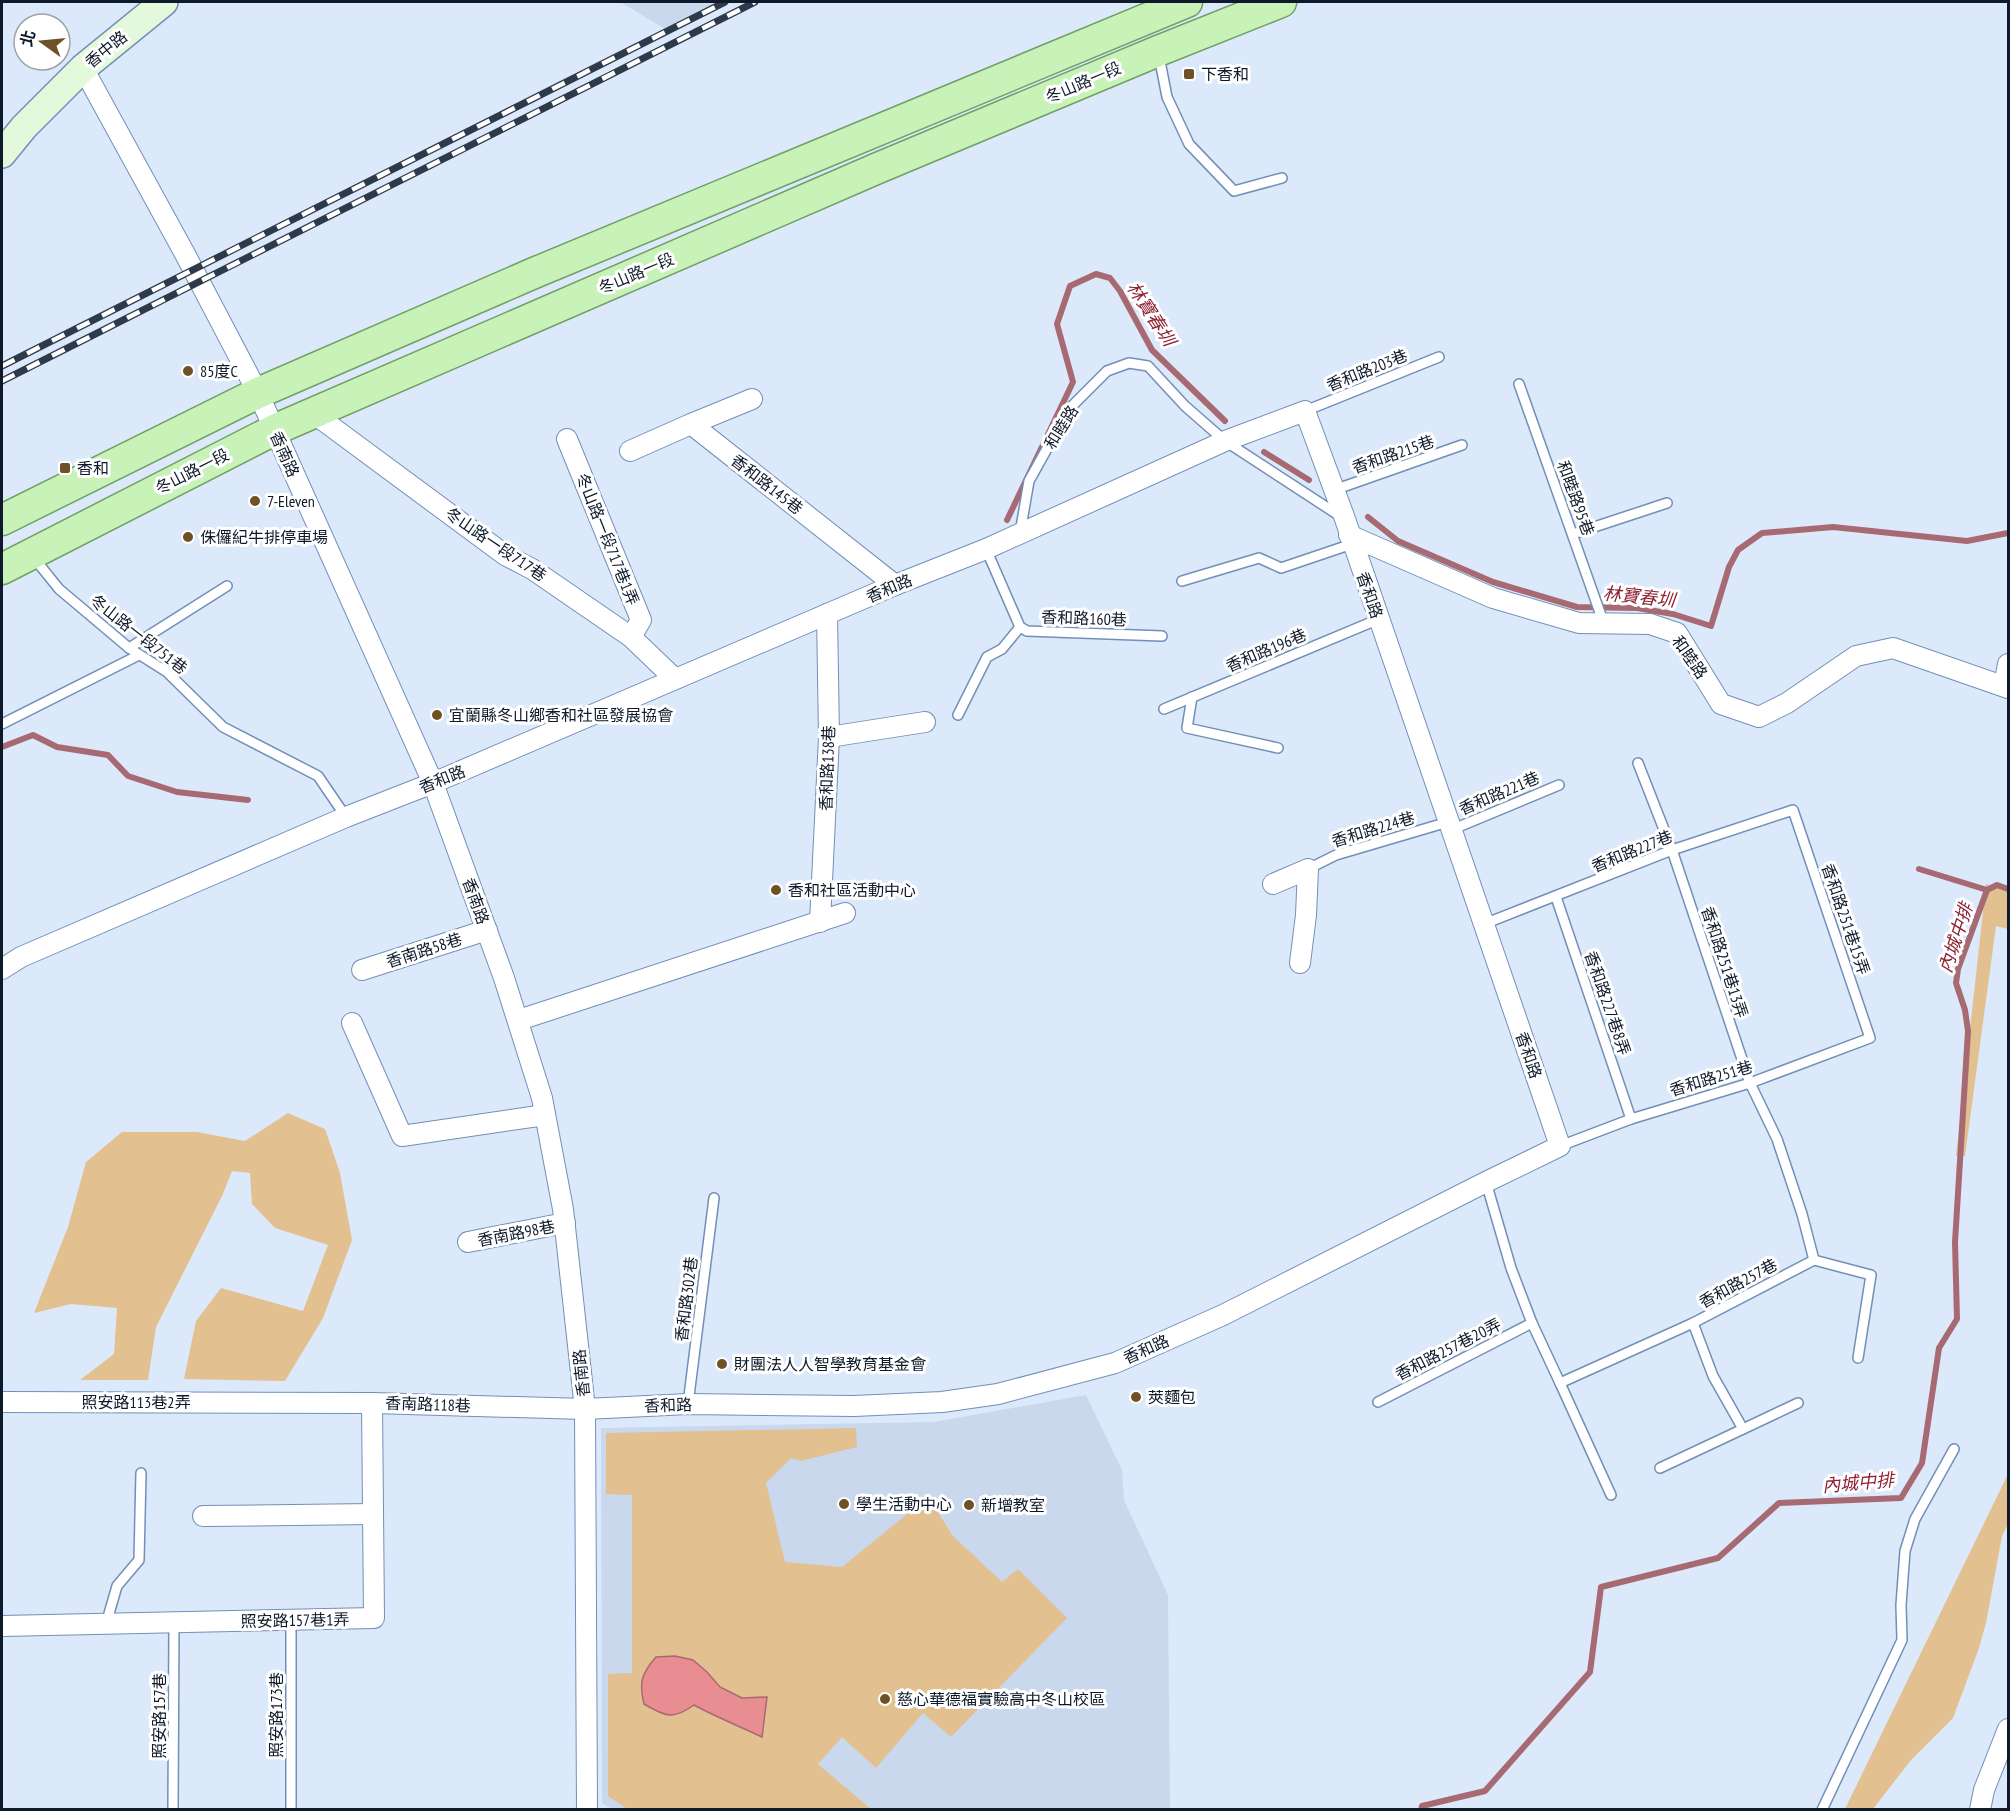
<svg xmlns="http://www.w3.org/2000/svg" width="2010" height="1811" font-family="'PT Sans Narrow','Noto Sans TC',sans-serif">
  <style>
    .built { fill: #cad8ed }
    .green { fill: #e2c08f }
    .water { fill: #e88d91; stroke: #a76a72; stroke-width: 1.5 }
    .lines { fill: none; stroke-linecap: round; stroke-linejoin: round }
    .stream { stroke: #a76a72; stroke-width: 6 }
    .lane-casing { stroke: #728fb8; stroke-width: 12 }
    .street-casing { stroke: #728fb8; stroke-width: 22 }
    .secondary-casing { stroke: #728fb8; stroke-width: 30 }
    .primary-casing { stroke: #70a066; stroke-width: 33 }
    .lane { stroke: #fff; stroke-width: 9 }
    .street { stroke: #fff; stroke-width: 20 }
    .secondary { stroke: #e4f8db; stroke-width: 27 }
    .primary { stroke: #c8f2b7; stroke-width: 30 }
    .rail-casing { stroke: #2e3a4a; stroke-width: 7 }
    .rail { stroke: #fff; stroke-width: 4.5; stroke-dasharray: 14; stroke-linecap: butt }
    .poi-dot { fill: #6e5225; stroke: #fff; stroke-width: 2 }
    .labels { text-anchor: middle; stroke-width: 6; stroke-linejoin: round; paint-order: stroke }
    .street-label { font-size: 16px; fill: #0e1929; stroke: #fff }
    .poi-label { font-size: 16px; fill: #0e1929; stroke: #fff; text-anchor: start }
    .water-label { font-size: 18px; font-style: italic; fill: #8d2233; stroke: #fff }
  </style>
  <rect width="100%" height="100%" fill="#dce9fb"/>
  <g class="built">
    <polygon points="620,2 723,2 667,30"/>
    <polygon points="1086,1395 1122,1470 1124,1500 1168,1595 1170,1809 611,1809 602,1803 601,1428 934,1422"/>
  </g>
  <g class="green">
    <polygon points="1986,884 2008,891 2008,929 1996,926 1965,1156 1956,1156"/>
    <polygon points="288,1113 325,1129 340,1173 352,1240 323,1318 285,1381 184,1379 196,1321 221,1288 303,1311 328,1245 275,1228 252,1204 250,1173 232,1171 222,1196 156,1327 148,1380 80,1380 114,1354 117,1308 71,1304 34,1313 68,1227 86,1162 122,1132 197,1132 245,1141"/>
    <polygon points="856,1428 857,1447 801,1461 791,1458 766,1483 785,1562 842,1567 928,1497 953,1536 1002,1582 1018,1569 1067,1618 951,1737 923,1713 876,1768 842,1737 818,1764 871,1809 627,1809 608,1796 608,1674 632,1673 632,1495 606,1494 606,1433"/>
    <polygon points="2008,1474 2008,1524 2002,1536 1986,1623 1979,1648 1953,1718 1911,1760 1873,1809 1845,1809"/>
  </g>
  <path class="water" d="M 675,1656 L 693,1660 L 707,1672 L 720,1687 L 742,1698 L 767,1697 L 762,1737 C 739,1726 716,1717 694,1705 C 673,1720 666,1717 644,1704 C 639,1683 641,1674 656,1657 Z"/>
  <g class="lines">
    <g class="stream">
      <polyline points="1264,452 1309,480"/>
      <polyline points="1368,517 1398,541 1493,582 1577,607 1637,608 1673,614 1711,626 1729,567 1738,550 1762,533 1833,527 1967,541 2008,533"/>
      <polyline points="1007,520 1073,382 1057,324 1070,286 1096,274 1110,278 1120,291 1152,350 1225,421"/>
      <polyline points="2,747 33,735 57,747 108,755 128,776 177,792 248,800"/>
      <polyline points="1919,869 1987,890"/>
      <polyline points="1987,890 1997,885 2008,889"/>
      <polyline points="1421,1810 1422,1806 1485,1791 1590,1672 1601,1587 1718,1558 1779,1503 1901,1498 1922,1463 1939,1348 1957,1319 1955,1242 1968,1031 1965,1010 1956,983 1958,969 1987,890"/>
    </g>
    <g class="lane-casing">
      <g id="lane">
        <polyline points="1159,56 1167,97 1189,144 1234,191 1282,178"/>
        <polyline points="1519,384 1604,624"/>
        <polyline points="1305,411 1439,357"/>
        <polyline points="1334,490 1462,445"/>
        <polyline points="1020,533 1029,481 1069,409 1107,371 1129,363 1148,366 1185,406 1225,441 1340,516"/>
        <polyline points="1573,534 1667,503"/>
        <polyline points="986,549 1020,627 1027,631 1162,636"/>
        <polyline points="34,558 59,589 129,648 167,672 223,727 318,776 346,817"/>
        <polyline points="1182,581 1259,558 1281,568 1352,544"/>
        <polyline points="129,648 227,586"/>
        <polyline points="1192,697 1187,728 1278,748"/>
        <polyline points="1164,709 1379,619"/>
        <polyline points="958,715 987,657 1002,649 1020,627"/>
        <polyline points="2,724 139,655"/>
        <polyline points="1451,830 1559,785"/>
        <polyline points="1308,869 1336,855 1448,822"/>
        <polyline points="1556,897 1631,1119"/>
        <polyline points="1484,924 1672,850 1793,810 1870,1038 1750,1083 1631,1119 1560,1146"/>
        <polyline points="1486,1182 1511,1268 1532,1323 1560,1383 1693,1323 1814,1260 1802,1214 1777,1139 1750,1083 1672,850 1638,763"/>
        <polyline points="1814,1260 1871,1275 1858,1358"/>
        <polyline points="1560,1383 1611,1495"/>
        <polyline points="1378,1402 1532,1323"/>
        <polyline points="688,1404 714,1198"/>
        <polyline points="1743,1429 1798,1403"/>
        <polyline points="1660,1468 1743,1429 1713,1376 1693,1323"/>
        <polyline points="291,1620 291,1810"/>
        <polyline points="106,1624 117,1586 139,1560 141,1473"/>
        <polyline points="173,1810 174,1623"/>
        <polyline points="1822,1810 1902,1640 1901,1605 1905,1551 1915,1519 1954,1449"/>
      </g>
    </g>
    <g class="street-casing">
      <g id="street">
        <polyline points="83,68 185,254 258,393 433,783 504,978 542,1098 563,1209 585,1409 587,1810"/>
        <polyline points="313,413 505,555 532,569 631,637 675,679"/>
        <polyline points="691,424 752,399"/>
        <polyline points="567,439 641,620 631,637"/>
        <polyline points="630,451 691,424 895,585"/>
        <polyline points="1349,535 1493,598 1579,623 1650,624 1677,633 1721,704 1759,717 1787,703 1856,656 1893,648 2008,688"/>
        <polyline points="2004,686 2008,664"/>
        <polyline points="829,737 925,722"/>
        <polyline points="1273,884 1308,869 1306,915 1300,963"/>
        <polyline points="820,922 829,737 827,614"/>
        <polyline points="2,969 21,957 346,817 433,783 895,585 986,549 1225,441 1305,411 1345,519 1560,1146 1486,1182 1223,1315 1115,1363 998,1394 942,1402 854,1406 688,1404 585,1409 372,1403 2,1402"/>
        <polyline points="362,970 487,930"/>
        <polyline points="519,1020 845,913"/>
        <polyline points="352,1023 402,1136 545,1115"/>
        <polyline points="468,1242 565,1223"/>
        <polyline points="203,1516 373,1514"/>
        <polyline points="2,1626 374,1618 372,1403"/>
        <polyline points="1980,1810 1984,1790 2008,1729"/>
      </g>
    </g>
    <g class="secondary-casing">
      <polyline id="secondary" points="2,154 24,127 83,68 164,2"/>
    </g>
    <g class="primary-casing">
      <g id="primary">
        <polyline points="2,520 258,393 534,273 1187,2"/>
        <polyline points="2,569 274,430 878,168 1158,51 1281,2"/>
      </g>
    </g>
    <use href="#lane" class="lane"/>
    <use href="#street" class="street"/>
    <use href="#secondary" class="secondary"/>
    <use href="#primary" class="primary"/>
    <g class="rail-casing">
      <g id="rail">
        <polyline points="2,366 725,2"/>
        <polyline points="2,381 755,2"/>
      </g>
    </g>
    <use href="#rail" class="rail"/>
  </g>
  <g class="poi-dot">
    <rect x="1183" y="68" width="12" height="12" rx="3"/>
    <circle cx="188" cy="371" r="6"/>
    <rect x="59" y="462" width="12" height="12" rx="3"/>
    <circle cx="255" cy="501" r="6"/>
    <circle cx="188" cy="537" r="6"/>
    <circle cx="437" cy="715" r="6"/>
    <circle cx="776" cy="890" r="6"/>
    <circle cx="722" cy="1364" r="6"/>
    <circle cx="1136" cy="1397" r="6"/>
    <circle cx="844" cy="1504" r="6"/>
    <circle cx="969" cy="1505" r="6"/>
    <circle cx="885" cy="1699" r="6"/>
  </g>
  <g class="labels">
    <g class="street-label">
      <text transform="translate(106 49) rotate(-39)" y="6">香中路</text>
      <text transform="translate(1083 82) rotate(-23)" y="6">冬山路一段</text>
      <text transform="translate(636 273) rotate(-23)" y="6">冬山路一段</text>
      <text transform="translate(1367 370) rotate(-22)" y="6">香和路203巷</text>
      <text transform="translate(1061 427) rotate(-58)" y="6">和睦路</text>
      <text transform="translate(285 454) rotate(66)" y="6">香南路</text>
      <text transform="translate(1393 454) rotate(-19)" y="6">香和路215巷</text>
      <text transform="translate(192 471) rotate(-27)" y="6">冬山路一段</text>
      <text transform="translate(767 484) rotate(38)" y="6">香和路145巷</text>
      <text transform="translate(1576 498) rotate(70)" y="6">和睦路95巷</text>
      <text transform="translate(608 539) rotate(68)" y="6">冬山路一段717巷1弄</text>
      <text transform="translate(496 544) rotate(34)" y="6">冬山路一段717巷</text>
      <text transform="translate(889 588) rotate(-23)" y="6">香和路</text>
      <text transform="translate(1370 595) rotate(71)" y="6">香和路</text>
      <text transform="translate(1084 618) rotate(2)" y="6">香和路160巷</text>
      <text transform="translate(139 634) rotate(38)" y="6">冬山路一段751巷</text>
      <text transform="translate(1266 650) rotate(-23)" y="6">香和路196巷</text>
      <text transform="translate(1690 657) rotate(55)" y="6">和睦路</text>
      <text transform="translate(827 768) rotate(-88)" y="6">香和路138巷</text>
      <text transform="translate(442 779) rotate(-22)" y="6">香和路</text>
      <text transform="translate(1499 793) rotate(-23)" y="6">香和路221巷</text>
      <text transform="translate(1373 829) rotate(-17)" y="6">香和路224巷</text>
      <text transform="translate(1632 851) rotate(-22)" y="6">香和路227巷</text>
      <text transform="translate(476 901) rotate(70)" y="6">香南路</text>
      <text transform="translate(1846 919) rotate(71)" y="6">香和路251巷15弄</text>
      <text transform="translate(424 950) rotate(-18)" y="6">香南路58巷</text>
      <text transform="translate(1725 962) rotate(72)" y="6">香和路251巷13弄</text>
      <text transform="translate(1608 1003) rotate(71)" y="6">香和路227巷8弄</text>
      <text transform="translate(1529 1055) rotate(71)" y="6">香和路</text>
      <text transform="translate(1711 1078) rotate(-17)" y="6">香和路251巷</text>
      <text transform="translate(516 1233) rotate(-11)" y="6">香南路98巷</text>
      <text transform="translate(1738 1283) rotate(-28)" y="6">香和路257巷</text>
      <text transform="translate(686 1299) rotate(-83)" y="6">香和路302巷</text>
      <text transform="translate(1146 1349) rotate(-24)" y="6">香和路</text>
      <text transform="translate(1448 1349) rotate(-27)" y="6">香和路257巷20弄</text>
      <text transform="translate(581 1373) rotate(-96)" y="6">香南路</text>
      <text x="136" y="1408">照安路113巷2弄</text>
      <text transform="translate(428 1404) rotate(2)" y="6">香南路118巷</text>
      <text transform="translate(668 1405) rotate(-2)" y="6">香和路</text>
      <text transform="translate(295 1620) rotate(-1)" y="6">照安路157巷1弄</text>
      <text transform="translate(276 1715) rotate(-90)" y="6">照安路173巷</text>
      <text transform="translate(159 1716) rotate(-90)" y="6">照安路157巷</text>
    </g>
    <g class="poi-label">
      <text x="1201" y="80">下香和</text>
      <text x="200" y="377">85度C</text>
      <text x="77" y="474">香和</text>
      <text x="267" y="507">7-Eleven</text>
      <text x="200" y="543">侏儸紀牛排停車場</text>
      <text x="449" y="721">宜蘭縣冬山鄉香和社區發展協會</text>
      <text x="788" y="896">香和社區活動中心</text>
      <text x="734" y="1370">財團法人人智學教育基金會</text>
      <text x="1148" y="1403">莢麵包</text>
      <text x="856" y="1510">學生活動中心</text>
      <text x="981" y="1511">新增教室</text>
      <text x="897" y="1705">慈心華德福實驗高中冬山校區</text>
    </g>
    <g class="water-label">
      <text transform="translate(1151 314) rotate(57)" y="6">林寶春圳</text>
      <text transform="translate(1639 597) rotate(6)" y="6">林寶春圳</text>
      <text transform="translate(1956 938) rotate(-72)" y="6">內城中排</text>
      <text transform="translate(1858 1483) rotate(-5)" y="6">內城中排</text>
    </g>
  </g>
  <rect width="2010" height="1811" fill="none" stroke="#0e1929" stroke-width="6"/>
  <g transform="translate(42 42) rotate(285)"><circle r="28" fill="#ffffff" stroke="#9fa3a9" stroke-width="1.5"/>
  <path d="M0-4.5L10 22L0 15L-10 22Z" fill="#6e5225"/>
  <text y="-9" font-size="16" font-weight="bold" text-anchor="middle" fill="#0e1929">北</text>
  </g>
</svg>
